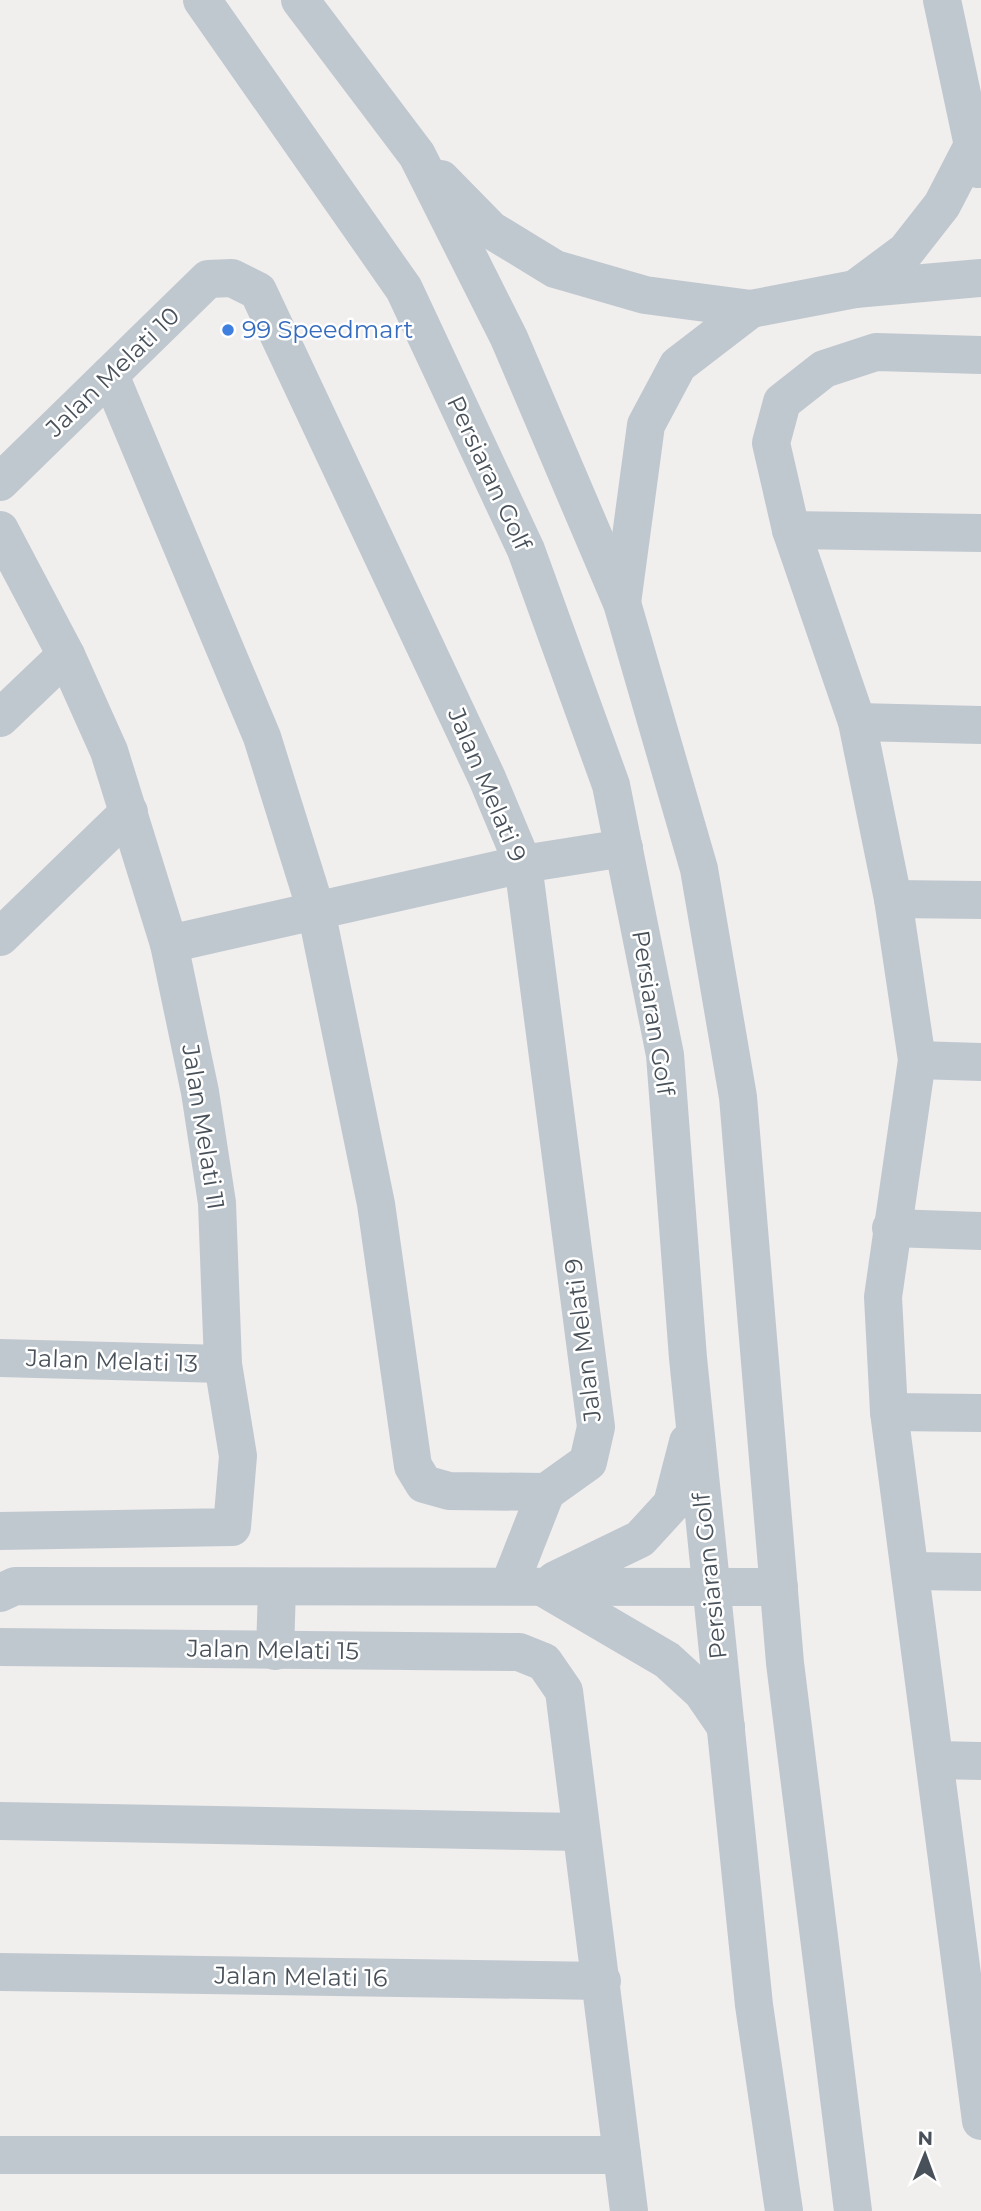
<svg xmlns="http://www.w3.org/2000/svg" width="981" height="2211" font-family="Montserrat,sans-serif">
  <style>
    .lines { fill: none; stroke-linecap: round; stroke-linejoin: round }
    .minor { stroke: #c0c8cf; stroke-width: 38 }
    .shop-dot { fill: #3f7fe0; stroke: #fff; stroke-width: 2.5 }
    .labels { text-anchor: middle; stroke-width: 5; stroke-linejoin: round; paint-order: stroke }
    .shop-label { font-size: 24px; fill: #366cbe; stroke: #fff; text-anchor: start }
    .street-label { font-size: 24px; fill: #48515a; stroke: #fff }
  </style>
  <rect width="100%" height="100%" fill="#f1eeee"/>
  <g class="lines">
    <g class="minor">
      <polyline points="202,0 404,289 526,550 611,785 665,1055 688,1358 754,2005 784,2211"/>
      <polyline points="300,0 417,155 509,338 622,603 699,869 738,1097 785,1663 853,2211"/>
      <polyline points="942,0 978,169"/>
      <polyline points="441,179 491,230 555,269 645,295 751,309 855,289 981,278"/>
      <polyline points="855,289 906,251 942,205 973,145"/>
      <polyline points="981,355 876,352 824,369 782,402 771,443 791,530 857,722 893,899 917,1060 883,1297 889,1412 981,2121"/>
      <polyline points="110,375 262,737 316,910 376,1204 413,1466 424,1484 449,1491 546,1492"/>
      <polyline points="0,482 208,279 232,278 258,291 487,778 523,864 596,1427 588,1462 546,1492"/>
      <polyline points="0,530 66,655 109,751 169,944 200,1092 217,1203 223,1364 238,1456 232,1527 0,1531"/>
      <polyline points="791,530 981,533"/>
      <polyline points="622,603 646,425 678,365 751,309"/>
      <polyline points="0,718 66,655"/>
      <polyline points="857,722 981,725"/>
      <polyline points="893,899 981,900"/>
      <polyline points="0,937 129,812"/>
      <polyline points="169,944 523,864 624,848"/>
      <polyline points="917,1060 981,1062"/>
      <polyline points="891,1228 981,1231"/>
      <polyline points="0,1358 223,1364"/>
      <polyline points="889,1412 981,1413"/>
      <polyline points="911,1571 981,1572"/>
      <polyline points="555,1580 640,1539 672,1504 688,1442"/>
      <polyline points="509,1586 546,1492"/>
      <polyline points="544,1588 667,1660 702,1692 726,1727"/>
      <polyline points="0,1593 15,1586 779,1587"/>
      <polyline points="0,1647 519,1652 544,1662 564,1691 629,2211"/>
      <polyline points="275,1651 277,1588"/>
      <polyline points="936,1760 981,1761"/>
      <polyline points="0,1821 580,1832"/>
      <polyline points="0,1972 602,1981"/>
      <polyline points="0,2155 622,2155"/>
    </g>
  </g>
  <circle class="shop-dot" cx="228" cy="330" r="7"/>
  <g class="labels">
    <g class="shop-label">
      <text x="242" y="338">99 Speedmart</text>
    </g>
    <g class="street-label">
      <text transform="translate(113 372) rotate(-44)" y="8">Jalan Melati 10</text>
      <text transform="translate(489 473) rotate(65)" y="8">Persiaran Golf</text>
      <text transform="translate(487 785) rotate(67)" y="8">Jalan Melati 9</text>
      <text transform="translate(653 1013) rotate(81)" y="8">Persiaran Golf</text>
      <text transform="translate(203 1127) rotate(81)" y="8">Jalan Melati 11</text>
      <text transform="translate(583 1340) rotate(-97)" y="8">Jalan Melati 9</text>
      <text transform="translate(112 1361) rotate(2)" y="8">Jalan Melati 13</text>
      <text transform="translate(710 1576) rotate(-96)" y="8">Persiaran Golf</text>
      <text transform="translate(273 1650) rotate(1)" y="8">Jalan Melati 15</text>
      <text transform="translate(301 1977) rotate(1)" y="8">Jalan Melati 16</text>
    </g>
  </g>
  <g transform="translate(925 2155) rotate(1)" stroke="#ffffff" stroke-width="5" paint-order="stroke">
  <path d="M0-5L12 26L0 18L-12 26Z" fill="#48515a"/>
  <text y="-10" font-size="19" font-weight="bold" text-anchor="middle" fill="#48515a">N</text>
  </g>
</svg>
